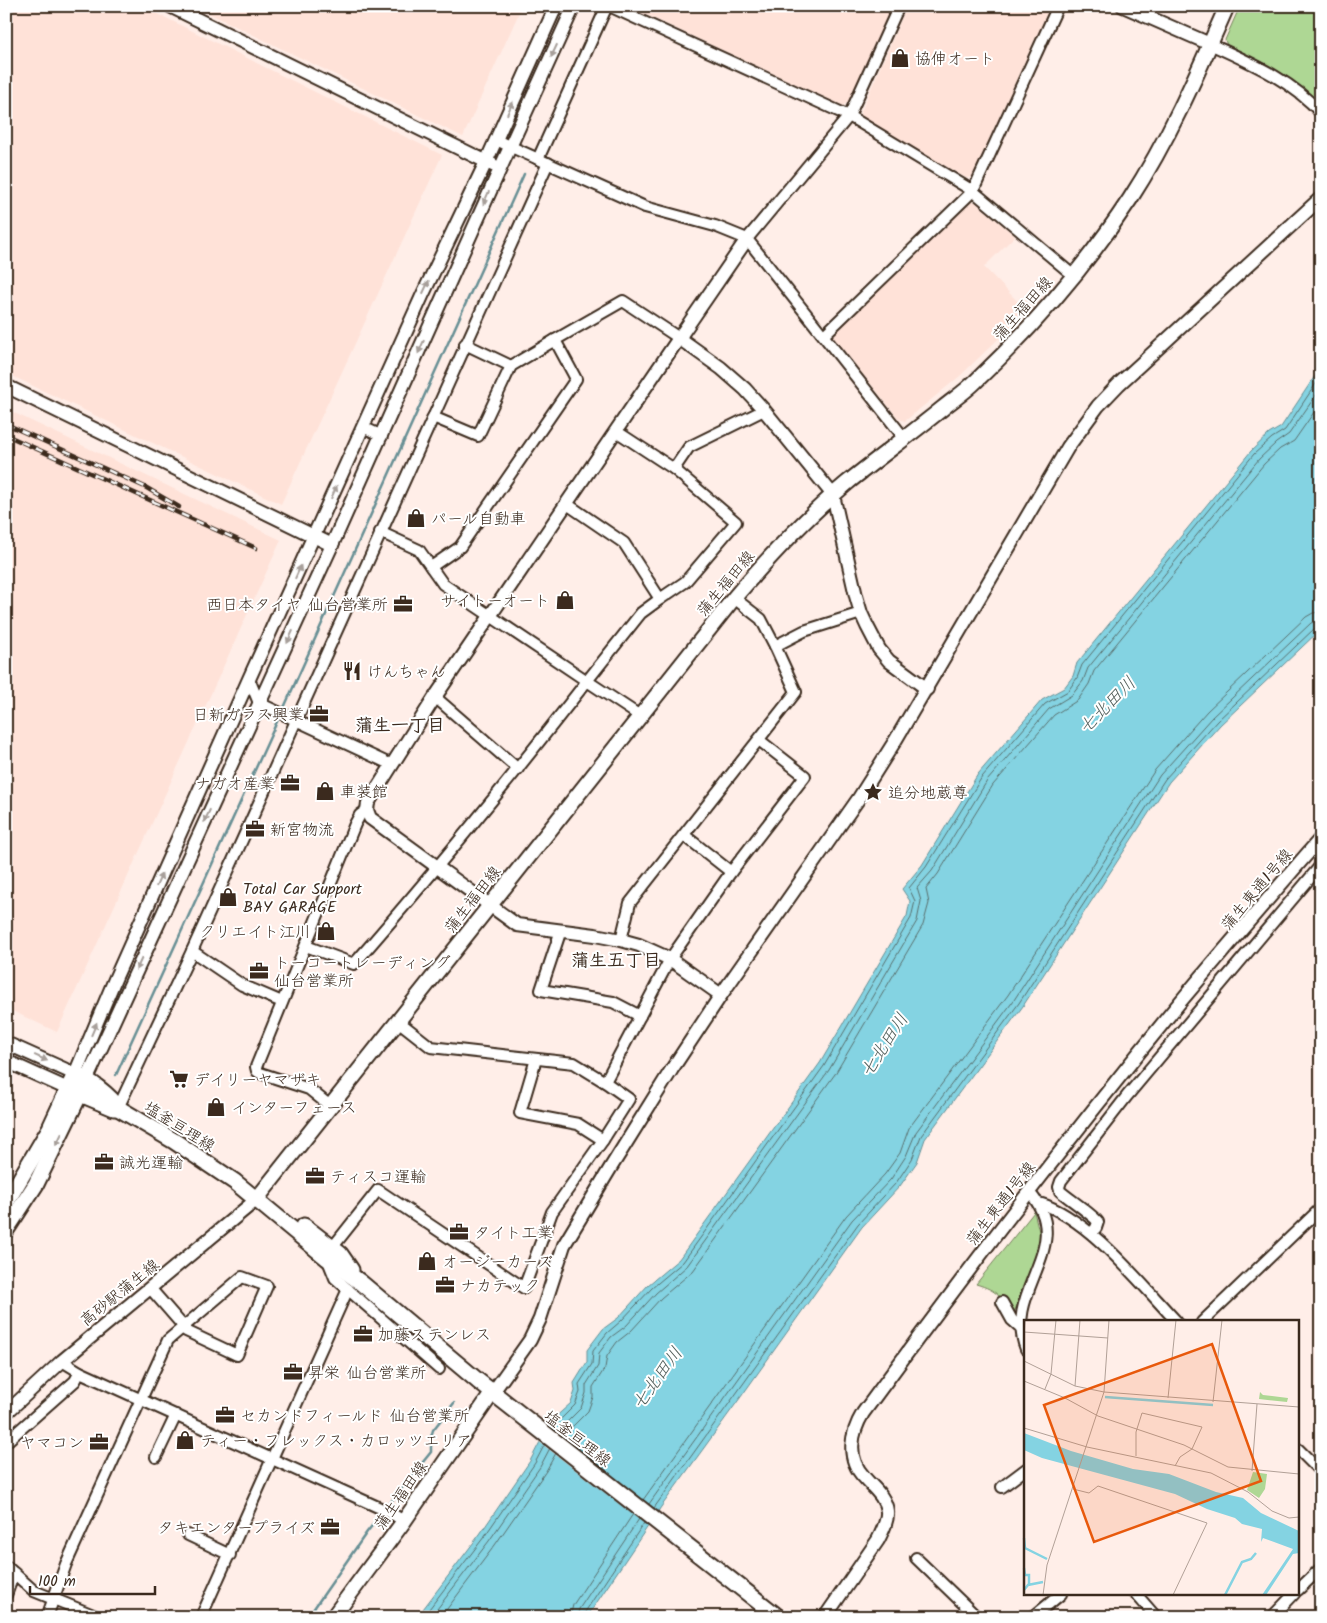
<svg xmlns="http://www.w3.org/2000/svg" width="1327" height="1623" font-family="Kalam,'Klee One',sans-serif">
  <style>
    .built { fill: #ffe2d8 }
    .green { fill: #aed794; stroke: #748059 }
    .water { fill: #84d3e2; stroke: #678f94 }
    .pier { fill: #ffeee8 }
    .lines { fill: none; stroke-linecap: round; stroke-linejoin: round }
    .shore { stroke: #586e6c; stroke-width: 1 }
    .stream { stroke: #678f94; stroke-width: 2.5 }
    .minor-casing { stroke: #3b2a1e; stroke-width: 14 }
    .tertiary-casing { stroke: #3b2a1e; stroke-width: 16 }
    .secondary-casing { stroke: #3b2a1e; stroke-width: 18 }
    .primary-casing { stroke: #3b2a1e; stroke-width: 19 }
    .minor { stroke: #fff; stroke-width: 10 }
    .tertiary { stroke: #fff; stroke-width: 12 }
    .secondary { stroke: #fff; stroke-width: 14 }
    .primary { stroke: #fff; stroke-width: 15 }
    .rail-casing { stroke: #3b2a1e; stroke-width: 4.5 }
    .rail { stroke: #fff; stroke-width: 2.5; stroke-dasharray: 8; stroke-linecap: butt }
    .oneway { fill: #a79f9a }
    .labels { text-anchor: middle; stroke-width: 4; stroke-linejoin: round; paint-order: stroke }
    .poi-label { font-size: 16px; fill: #3b2a1e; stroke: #fff; text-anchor: start }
    .street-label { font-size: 16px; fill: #3b2a1e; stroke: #fff }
    .water-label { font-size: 18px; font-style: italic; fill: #515d59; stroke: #fff }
    .neighbourhood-label { font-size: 18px; font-weight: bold; fill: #3b2a1e; stroke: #fff }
    .inset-river { fill: none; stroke: #84d3e2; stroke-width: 2.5 }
    .inset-road { fill: none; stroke: #b1a097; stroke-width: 1 }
    .view { fill: #e8590c; fill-opacity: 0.15; stroke: #e8590c; stroke-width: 2.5 }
    .inset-edge { fill: none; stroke: #3b2a1e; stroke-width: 2.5 }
  </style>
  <rect width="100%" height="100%" fill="#ffeee8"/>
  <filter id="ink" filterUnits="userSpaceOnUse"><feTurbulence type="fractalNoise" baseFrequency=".02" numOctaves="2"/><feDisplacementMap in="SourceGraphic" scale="10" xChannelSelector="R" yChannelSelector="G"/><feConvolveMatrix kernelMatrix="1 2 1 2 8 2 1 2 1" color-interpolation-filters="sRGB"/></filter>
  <g filter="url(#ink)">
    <g class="built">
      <polygon points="6,6 142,6 442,155 281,504 6,373"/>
      <polygon points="194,6 522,6 463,137"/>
      <polygon points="627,6 893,6 849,101 843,106"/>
      <polygon points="907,6 1050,6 972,177 966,178 859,116"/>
      <polygon points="970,202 976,202 1015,236 984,267 1027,311 960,376 905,421 899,419 831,335"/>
      <polygon points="6,409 281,540 57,1032 6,1008"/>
    </g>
    <g class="green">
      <path d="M 1240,6 L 1321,6 L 1321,106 C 1291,74 1265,63 1227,45 L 1225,40 Z"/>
      <path d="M 1034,1212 L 1040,1235 L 1038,1253 L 1013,1315 C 999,1296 999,1291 976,1284 Z"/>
    </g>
    <polygon class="water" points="1321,367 1321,629 1220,725 1169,782 1023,1006 925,1139 917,1162 900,1186 862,1227 743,1394 661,1507 587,1617 417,1617 480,1534 530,1461 551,1421 571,1403 575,1391 574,1383 587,1362 587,1350 603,1329 618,1318 648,1285 679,1259 820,1063 907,916 910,901 902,889 922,865 978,774 1042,700 1064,688 1073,676 1077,663 1251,451 1269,434 1281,427"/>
    <polygon class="pier" points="547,1424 659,1514 650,1528 538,1441"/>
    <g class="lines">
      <g class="shore">
        <polyline points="553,1429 556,1424 575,1405 580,1392 579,1384 592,1364 593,1351 607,1333 621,1321 652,1288 683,1262 824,1066 911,918 915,901 909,888 926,867 982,777 1045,704 1068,691 1077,678 1082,665 1254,454 1272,438 1285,430 1321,376"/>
        <polyline points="558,1433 561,1428 581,1408 586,1393 586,1385 598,1366 599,1353 611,1337 626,1326 656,1293 687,1266 829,1070 917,921 921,901 917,888 932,871 987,781 1049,709 1072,695 1083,681 1088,668 1259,459 1276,443 1289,434 1321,388"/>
        <polyline points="564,1437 567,1432 588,1411 593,1397 593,1387 605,1368 607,1356 617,1342 631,1331 661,1298 693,1271 835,1074 923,925 929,903 926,889 938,874 993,785 1054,715 1078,700 1089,684 1094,671 1264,464 1280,449 1294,441 1321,402"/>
        <polyline points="643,1500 846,1216 885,1174 900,1153 909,1128 1008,995 1155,770 1207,711 1306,617 1313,613 1321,612"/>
        <polyline points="649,1504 852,1220 891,1179 906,1156 916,1132 1014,1000 1160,775 1212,717 1311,623 1321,620"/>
        <polyline points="654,1508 858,1224 896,1183 912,1159 921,1136 1019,1003 1165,779 1217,721 1315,628 1321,626"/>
        <polyline points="423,1617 484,1537 535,1463 545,1444"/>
        <polyline points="431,1617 489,1541 540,1467 550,1448"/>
        <polyline points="441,1617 495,1545 546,1471 556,1453"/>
        <polyline points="570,1617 573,1605 633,1514"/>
        <polyline points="577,1617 579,1609 639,1519"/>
        <polyline points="584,1617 585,1612 644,1523"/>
      </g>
      <g class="stream">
        <polyline points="283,710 524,174"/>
        <polyline points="116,1075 280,715"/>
        <polyline points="386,1508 431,1452 431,1437 433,1430 454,1403"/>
        <polyline points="308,1617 367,1532 383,1512"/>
      </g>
      <g class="minor-casing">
        <g id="minor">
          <polyline points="609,6 849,116 973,191 1074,276"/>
          <path d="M 1210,44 C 1251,63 1290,79 1321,113"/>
          <polyline points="496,140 645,207 715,226 747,239 905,439"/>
          <polyline points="538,159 607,6"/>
          <polyline points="747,239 849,116 899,6"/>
          <polyline points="824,335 973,191 1058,6"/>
          <polyline points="465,344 511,366"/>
          <polyline points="433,417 478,436 511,366 555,340"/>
          <polyline points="363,427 382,436"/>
          <polyline points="674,469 689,447 764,410"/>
          <polyline points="567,504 624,543 660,599 685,582 736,522 674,469 616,431"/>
          <polyline points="431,567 460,547 576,379 555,340 623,301 679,338"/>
          <polyline points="734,598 761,619 775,646"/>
          <polyline points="249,679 259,703 392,765"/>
          <polyline points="435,697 518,769"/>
          <polyline points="640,716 587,681 641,613 660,599"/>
          <polyline points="684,835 731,872"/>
          <polyline points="561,930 541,990 613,1002 640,1016"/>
          <polyline points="621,940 630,903 796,692 775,646 804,631 861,613"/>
          <path d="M 306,946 L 354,964 C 435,872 512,777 587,681 L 443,584 L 419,550 L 380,532"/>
          <polyline points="192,951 242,985 282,1002"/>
          <polyline points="398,1021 431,1047 574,1063 605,1082"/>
          <polyline points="536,1059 520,1113 578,1124 603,1140"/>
          <polyline points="330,1106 309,1089 260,1073 257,1071 256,1067 355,824 360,815 367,810"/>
          <polyline points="118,1108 192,951 548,163"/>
          <path d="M 1039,1203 C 1088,1217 1142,1285 1177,1322"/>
          <path d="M 1091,1233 L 1096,1228 L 1098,1222 C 1093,1215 1068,1198 1060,1191 L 1059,1187 L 1061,1181 L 1127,1096 L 1321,865"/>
          <polyline points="332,1248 378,1190 524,1288 552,1212 603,1140 629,1099 605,1082 670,959 731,872 805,776 759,740"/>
          <polyline points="327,1258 335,1278 439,1369"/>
          <polyline points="1002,1302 1012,1320 1020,1327"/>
          <polyline points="1202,1322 1321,1208"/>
          <path d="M 1026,1349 C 1002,1290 1078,1246 1029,1192"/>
          <polyline points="62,1361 80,1372 389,1512 404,1521"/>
          <polyline points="6,1442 75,1381 80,1372"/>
          <polyline points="1298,1449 1321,1472"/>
          <polyline points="156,1457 176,1415"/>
          <polyline points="1002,1487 1026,1469"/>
          <polyline points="188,1535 230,1555"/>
          <polyline points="916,1558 977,1617"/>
          <polyline points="6,1566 34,1591 98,1617"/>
          <polyline points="1298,1590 1321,1568"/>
          <polyline points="1136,1594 1156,1617"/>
          <polyline points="6,1595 14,1573"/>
          <polyline points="47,1617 66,1564 168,1340 242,1277 267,1286 237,1355 186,1331 183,1326 150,1288"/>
          <polyline points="201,1617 348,1289"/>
          <polyline points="1033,1617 1061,1594"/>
          <polyline points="1272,1617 1294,1594"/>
        </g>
      </g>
      <g class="tertiary-casing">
        <g id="tertiary">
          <polyline points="170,6 493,165"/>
          <polyline points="1123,6 1210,44"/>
          <polyline points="679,338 747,239"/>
          <polyline points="6,386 332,545"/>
          <polyline points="721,995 670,959 639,945 621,940 595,935 517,925 370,818 367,810 368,803 435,697 679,338 721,368 745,389 764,410 833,495 856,596 861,613 867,626 879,649 889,661 927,689"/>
          <polyline points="6,1043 75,1074 115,979 249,679 423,294 486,162 556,6"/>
          <polyline points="6,1061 68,1089"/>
          <polyline points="87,1079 332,545 500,169 574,6"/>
          <polyline points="493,1392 530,1340 540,1319 564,1245 611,1167 672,1069 721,995 859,798 895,741 1068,447 1098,406 1119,384 1321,198"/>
          <polyline points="6,1413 62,1361 256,1200"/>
          <path d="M 825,1617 L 878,1540 C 882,1532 888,1521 887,1511 C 885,1496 873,1488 864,1477 C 846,1458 851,1433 863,1413 C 965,1273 1071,1135 1181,1001 C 1227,946 1274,892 1321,838"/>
        </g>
      </g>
      <g class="secondary-casing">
        <g id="secondary">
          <path d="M 256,1200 L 734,598 C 769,557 805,518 847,483 C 878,458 911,434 943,408 C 954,399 966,391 976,381 C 1034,326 1086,266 1130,199 C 1169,139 1198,72 1227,6"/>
          <polyline points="333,1617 404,1521 493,1392"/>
        </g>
      </g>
      <g class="primary-casing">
        <g id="primary">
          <polyline points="71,1090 114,1108"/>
          <path d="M 6,1203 L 50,1128 L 75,1074 C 89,1080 110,1095 118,1108 L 174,1141 L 235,1182 L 327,1258 L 360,1282 L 478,1381 L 778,1617"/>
          <polyline points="304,1226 340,1254 351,1270"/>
          <polyline points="6,1230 36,1184 87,1079"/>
        </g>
      </g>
      <use href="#minor" class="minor"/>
      <use href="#tertiary" class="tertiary"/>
      <use href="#secondary" class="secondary"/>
      <use href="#primary" class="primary"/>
      <g class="rail-casing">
        <g id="rail">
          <polyline points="6,424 145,487 179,507"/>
          <polyline points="6,435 256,548"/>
        </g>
      </g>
      <use href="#rail" class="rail"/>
    </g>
    <defs><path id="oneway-solid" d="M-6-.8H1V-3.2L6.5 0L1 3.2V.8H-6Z" transform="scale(1.25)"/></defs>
    <g class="oneway">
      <use href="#oneway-solid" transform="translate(554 51) rotate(115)"/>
      <use href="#oneway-solid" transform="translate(510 108) rotate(-66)"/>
      <use href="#oneway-solid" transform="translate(486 198) rotate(114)"/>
      <use href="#oneway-solid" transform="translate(426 287) rotate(-65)"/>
      <use href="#oneway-solid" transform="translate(421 347) rotate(114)"/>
      <use href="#oneway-solid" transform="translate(334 492) rotate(-66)"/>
      <use href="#oneway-solid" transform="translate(298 572) rotate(-66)"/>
      <use href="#oneway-solid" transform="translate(290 637) rotate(115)"/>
      <use href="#oneway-solid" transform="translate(207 816) rotate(115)"/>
      <use href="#oneway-solid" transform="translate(159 880) rotate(-66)"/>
      <use href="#oneway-solid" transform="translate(139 964) rotate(115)"/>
      <use href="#oneway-solid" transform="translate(94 1029) rotate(-67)"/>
      <use href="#oneway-solid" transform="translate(41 1058) rotate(24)"/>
      <use href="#oneway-solid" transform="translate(59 1139) rotate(117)"/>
    </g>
  </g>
  <defs>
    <g id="shop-bare" transform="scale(1.5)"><path d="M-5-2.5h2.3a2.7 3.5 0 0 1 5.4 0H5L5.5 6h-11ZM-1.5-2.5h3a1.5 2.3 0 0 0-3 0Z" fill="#3b2a1e" stroke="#fff" stroke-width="2.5" paint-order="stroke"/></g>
    <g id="office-bare" transform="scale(1.5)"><path d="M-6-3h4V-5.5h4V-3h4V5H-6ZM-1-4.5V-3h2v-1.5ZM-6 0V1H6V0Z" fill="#3b2a1e" stroke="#fff" stroke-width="2.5" paint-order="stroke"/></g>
    <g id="restaurant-bare" transform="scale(1.5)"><path d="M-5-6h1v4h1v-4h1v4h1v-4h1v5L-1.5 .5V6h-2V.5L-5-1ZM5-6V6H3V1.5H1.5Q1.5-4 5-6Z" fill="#3b2a1e" stroke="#fff" stroke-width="2.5" paint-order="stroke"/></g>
    <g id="sight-bare" transform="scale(1.5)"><path d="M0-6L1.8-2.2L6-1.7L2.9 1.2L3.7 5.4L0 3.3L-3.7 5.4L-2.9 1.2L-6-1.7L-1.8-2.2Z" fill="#3b2a1e" stroke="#fff" stroke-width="2.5" paint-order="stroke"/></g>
    <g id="supermarket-bare" transform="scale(1.5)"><path d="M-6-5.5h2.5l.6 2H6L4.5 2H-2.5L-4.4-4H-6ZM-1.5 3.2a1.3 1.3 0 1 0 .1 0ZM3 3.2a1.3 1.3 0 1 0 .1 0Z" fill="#3b2a1e" stroke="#fff" stroke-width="2.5" paint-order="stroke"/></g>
  </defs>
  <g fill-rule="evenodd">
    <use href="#shop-bare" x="900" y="58"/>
    <use href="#shop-bare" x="416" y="518"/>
    <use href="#shop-bare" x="565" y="600"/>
    <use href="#office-bare" x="403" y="604"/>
    <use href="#restaurant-bare" x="352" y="671"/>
    <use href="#office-bare" x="319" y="714"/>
    <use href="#office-bare" x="290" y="783"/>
    <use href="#shop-bare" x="325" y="791"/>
    <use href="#sight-bare" x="873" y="792"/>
    <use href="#office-bare" x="255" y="829"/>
    <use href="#shop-bare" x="228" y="897"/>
    <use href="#shop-bare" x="326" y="931"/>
    <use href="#office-bare" x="259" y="971"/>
    <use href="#supermarket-bare" x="179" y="1079"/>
    <use href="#shop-bare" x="216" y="1107"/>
    <use href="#office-bare" x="104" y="1162"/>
    <use href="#office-bare" x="315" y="1176"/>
    <use href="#office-bare" x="459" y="1232"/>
    <use href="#shop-bare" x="427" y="1261"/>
    <use href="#office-bare" x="445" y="1285"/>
    <use href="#office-bare" x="363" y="1334"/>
    <use href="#office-bare" x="293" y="1372"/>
    <use href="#office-bare" x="225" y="1415"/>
    <use href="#shop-bare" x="185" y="1440"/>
    <use href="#office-bare" x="99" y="1442"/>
    <use href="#office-bare" x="330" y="1527"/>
  </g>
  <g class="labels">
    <g class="poi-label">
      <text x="915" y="64">協伸オート</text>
      <text x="431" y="524">パール自動車</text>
      <text x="550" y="606" text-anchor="end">サイトーオート</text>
      <text x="388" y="610" text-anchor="end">西日本タイヤ 仙台営業所</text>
      <text x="367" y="677">けんちゃん</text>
      <text x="304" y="720" text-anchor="end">日新ガラス興業</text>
      <text x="275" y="789" text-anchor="end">ナガオ産業</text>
      <text x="340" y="797">車装館</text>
      <text x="888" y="798">追分地蔵尊</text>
      <text x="270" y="835">新宮物流</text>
      <text x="243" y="894">Total Car Support<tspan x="243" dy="18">BAY GARAGE</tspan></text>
      <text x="311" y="937" text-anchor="end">クリエイト江川</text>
      <text x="274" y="968">トーコートレーディング<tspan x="274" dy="18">仙台営業所</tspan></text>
      <text x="194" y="1085">デイリーヤマザキ</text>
      <text x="231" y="1113">インターフェース</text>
      <text x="119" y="1168">誠光運輸</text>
      <text x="330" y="1182">ティスコ運輸</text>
      <text x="474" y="1238">タイト工業</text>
      <text x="442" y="1267">オージーカーズ</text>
      <text x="460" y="1291">ナカテック</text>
      <text x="378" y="1340">加藤ステンレス</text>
      <text x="308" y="1378">昇栄 仙台営業所</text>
      <text x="240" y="1421">セカンドフィールド 仙台営業所</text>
      <text x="200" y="1446">ティー・フレックス・カロッツエリア</text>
      <text x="84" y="1448" text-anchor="end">ヤマコン</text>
      <text x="315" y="1533" text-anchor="end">タキエンタープライズ</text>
    </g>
    <g class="street-label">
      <text transform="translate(1022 308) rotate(-48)" y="6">蒲生福田線</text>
      <text transform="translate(725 583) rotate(-50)" y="6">蒲生福田線</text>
      <text transform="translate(1256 889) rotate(-50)" y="6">蒲生東通1号線</text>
      <text transform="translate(472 899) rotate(-52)" y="6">蒲生福田線</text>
      <text transform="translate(180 1126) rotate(32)" y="6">塩釜亘理線</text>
      <text transform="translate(1000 1203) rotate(-52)" y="6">蒲生東通1号線</text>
      <text transform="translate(119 1292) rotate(-39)" y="6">高砂駅蒲生線</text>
      <text transform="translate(578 1438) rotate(38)" y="6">塩釜亘理線</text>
      <text transform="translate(400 1495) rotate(-55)" y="6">蒲生福田線</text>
    </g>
    <g class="water-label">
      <text transform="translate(1107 705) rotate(-45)" y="6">七北田川</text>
      <text transform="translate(884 1045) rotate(-57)" y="6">七北田川</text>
      <text transform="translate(657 1378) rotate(-54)" y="6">七北田川</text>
    </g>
    <g class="neighbourhood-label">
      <text x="400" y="731">蒲生一丁目</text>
      <text x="616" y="966">蒲生五丁目</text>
    </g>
  </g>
  <g transform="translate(1024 1320)">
    <rect width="275" height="275" fill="#ffeee8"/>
    <path d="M 236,72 L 239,75 L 264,78 L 263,82 L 235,79 ZM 229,152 L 243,154 L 241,169 L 235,178 L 223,170 Z" fill="#aed794"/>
    <path d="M 0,113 L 47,131 L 109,149 L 145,154 L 192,172 L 219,178 L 237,193 L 275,211 L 275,233 L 269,234 L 242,275 L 238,275 L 269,229 L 239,218 L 237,222 L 238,209 L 218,204 L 211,198 L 183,189 L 151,174 L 18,138 L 0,130 Z" fill="#84d3e2"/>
    <path class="inset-river" d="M 81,77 L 189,85M 0,218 L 1,228 L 23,239M 0,248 L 1,255 L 5,255 L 5,264M 0,270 L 4,265 L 19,262M 201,275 L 218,242 L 227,239 L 232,233"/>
    <path class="inset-road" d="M 85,0 L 80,72 L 275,87M 0,12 L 84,18M 0,18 L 1,0M 0,41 L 51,66 L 80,72 L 23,245 L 19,275M 0,61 L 41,78 L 74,96M 51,66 L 56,0M 21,69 L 27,54 L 32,0M 144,78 L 152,0M 189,82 L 198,0M 74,96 L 160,125 L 204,147 L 275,154M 0,108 L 63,127M 63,127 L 187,153 L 224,172 L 248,191 L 265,198 L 275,197M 112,136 L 112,112 L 118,93 L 178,107 L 168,129 L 156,137 L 151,146M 228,151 L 233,84M 49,169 L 65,173 L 74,166 L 183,203 L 149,275"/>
    <path class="view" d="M 188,24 L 237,161 L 70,222 L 20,85 Z"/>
    <rect width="275" height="275" class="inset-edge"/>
  </g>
  <rect width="1327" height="1623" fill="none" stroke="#fff" stroke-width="25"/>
  <rect x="12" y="12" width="1302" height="1598" fill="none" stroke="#3b2a1e" stroke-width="2" filter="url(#ink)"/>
  <path d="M30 1586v8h125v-8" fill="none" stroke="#3b2a1e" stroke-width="2.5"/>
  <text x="38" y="1586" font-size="15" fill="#3b2a1e" stroke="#ffffff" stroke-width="4" paint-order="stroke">100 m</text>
</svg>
